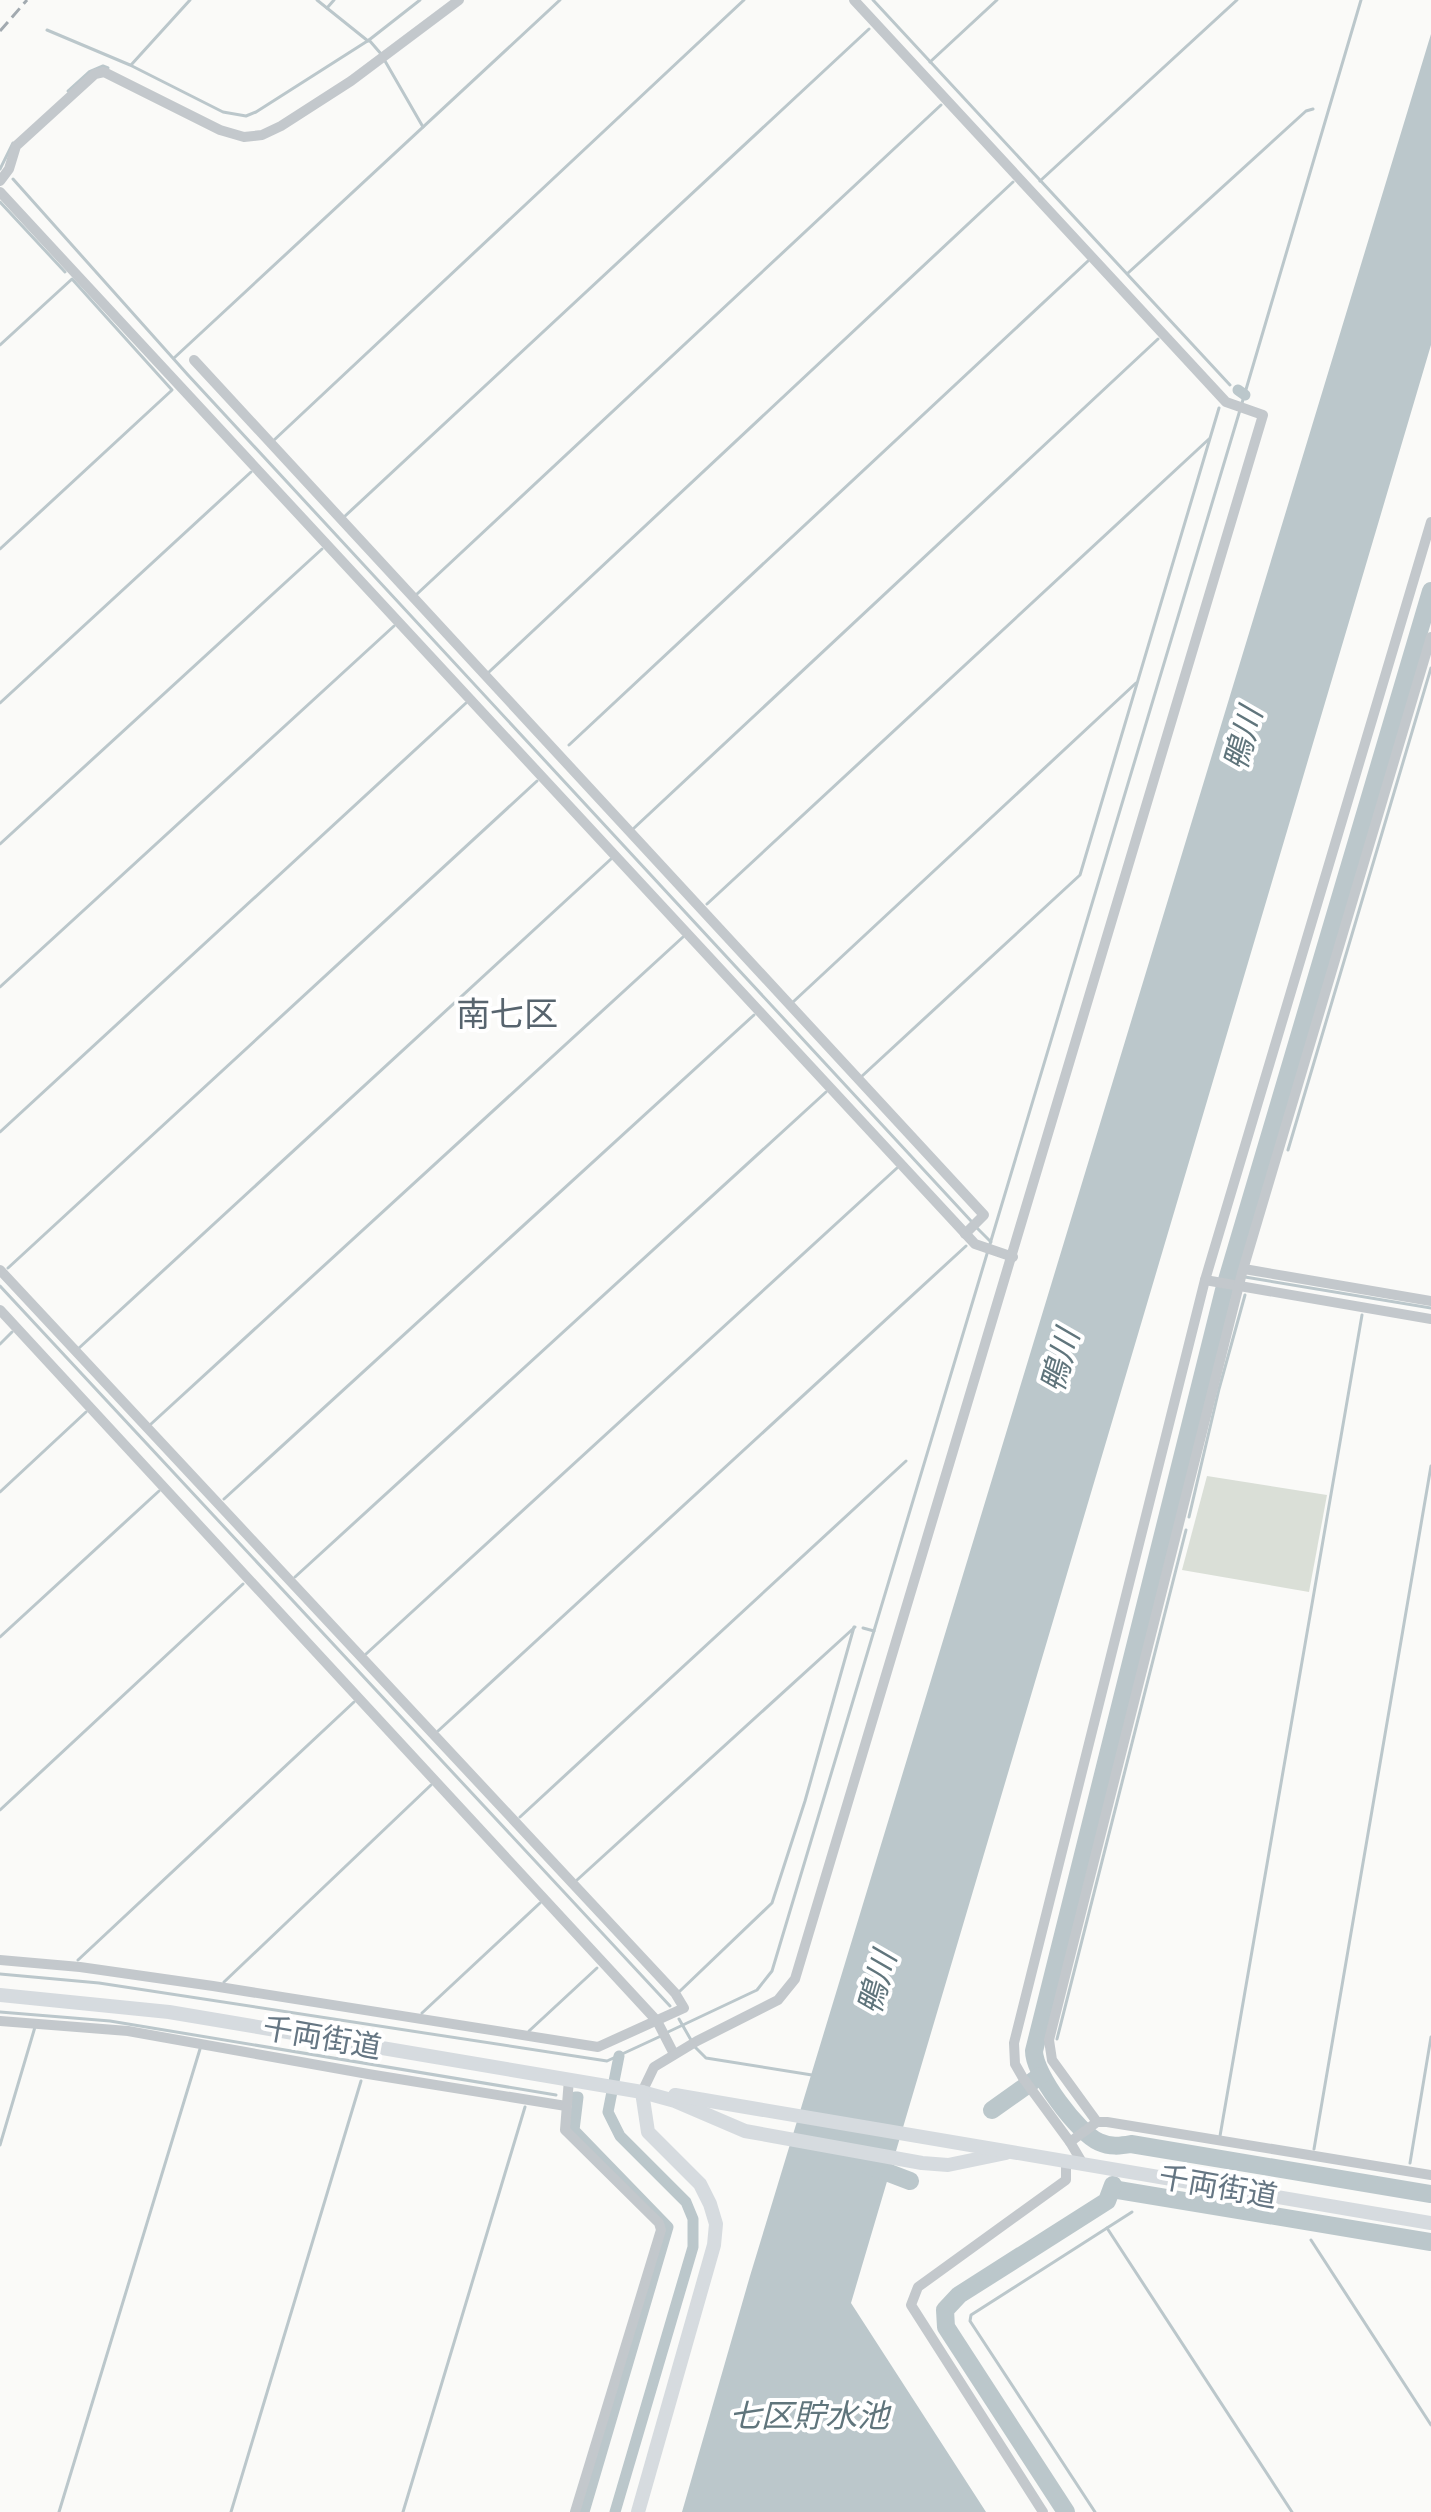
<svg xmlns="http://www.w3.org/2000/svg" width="1431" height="2512" font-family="Mulish,'Noto Sans JP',sans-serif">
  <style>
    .green { fill: #dadfd7 }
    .water { fill: #bbc7cb }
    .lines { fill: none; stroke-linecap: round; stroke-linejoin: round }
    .stream { stroke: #bbc7cb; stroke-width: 3 }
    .canal { stroke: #bbc7cb; stroke-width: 11 }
    .river { stroke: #bbc7cb; stroke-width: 18 }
    .street { stroke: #c3c8cc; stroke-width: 10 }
    .secondary { stroke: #d6dbdf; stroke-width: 14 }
    .rail { stroke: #a2aab0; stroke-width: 3; stroke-dasharray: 12 6; stroke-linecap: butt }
    .labels { text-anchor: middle; stroke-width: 8; stroke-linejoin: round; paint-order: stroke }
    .street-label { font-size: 30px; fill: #657683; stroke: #fff }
    .water-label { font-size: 32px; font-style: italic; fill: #60757c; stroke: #fff }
    .quarter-label { font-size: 34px; fill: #57646e; stroke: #fff }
  </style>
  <rect width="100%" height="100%" fill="#fafaf8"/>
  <polygon class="green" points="1207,1476 1327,1495 1309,1592 1182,1570"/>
  <polygon class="water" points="1431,34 1431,345 851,2303 986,2512 682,2512 750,2276"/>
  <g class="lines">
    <g class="stream">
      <polyline points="317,0 368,41"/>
      <polyline points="873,0 1230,385"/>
      <polyline points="327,8 334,0"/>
      <polyline points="47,30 130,65 223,112 246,116 256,112 369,40 420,0"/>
      <polyline points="369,40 382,55"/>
      <polyline points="385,61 423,127"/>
      <polyline points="930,62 997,0"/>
      <polyline points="131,65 190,0"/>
      <polyline points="68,91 89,72 103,66 108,68"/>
      <polyline points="0,169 13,143"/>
      <polyline points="13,179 188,375 972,1222"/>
      <polyline points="1040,181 1237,0"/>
      <polyline points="0,202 65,272"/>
      <polyline points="1128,273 1306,111 1313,109"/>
      <polyline points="0,345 72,279 172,390"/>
      <polyline points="174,358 560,0"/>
      <polyline points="1242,403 1361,0"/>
      <polyline points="273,441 744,0"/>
      <polyline points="344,517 869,29"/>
      <polyline points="0,549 171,391"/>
      <polyline points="417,594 941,105"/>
      <polyline points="489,672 1013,182"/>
      <polyline points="0,703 251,472"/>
      <polyline points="569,745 1088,261"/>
      <polyline points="633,829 1158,339"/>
      <polyline points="0,844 322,549"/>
      <polyline points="707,904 1209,439"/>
      <polyline points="0,987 394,626"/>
      <polyline points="793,1002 1136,683"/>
      <polyline points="861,1077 1080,875 1219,408"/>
      <polyline points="0,1132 466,703"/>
      <polyline points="1288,1150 1431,668"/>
      <polyline points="977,1228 991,1242"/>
      <polyline points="8,1268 537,781"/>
      <polyline points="1228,1274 1238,1275"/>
      <polyline points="1245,1277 1431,1308"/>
      <polyline points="0,1286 670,2006"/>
      <polyline points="0,1344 12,1332"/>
      <polyline points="79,1348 611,859"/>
      <polyline points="151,1424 683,937"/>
      <polyline points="0,1492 86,1412"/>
      <polyline points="224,1499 754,1015"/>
      <polyline points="1189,1517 1219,1389 1245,1295"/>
      <polyline points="295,1577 826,1092"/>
      <polyline points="863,1628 874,1631"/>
      <polyline points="0,1637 159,1491"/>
      <polyline points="366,1654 897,1168"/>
      <polyline points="438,1731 966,1246"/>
      <polyline points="0,1810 243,1584"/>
      <polyline points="520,1817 906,1461"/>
      <polyline points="577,1880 855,1627"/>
      <polyline points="78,1960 354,1702"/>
      <polyline points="0,1974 99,1983 607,2061 661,2036"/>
      <polyline points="224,1982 431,1785"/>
      <polyline points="680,1991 772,1903 805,1801 854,1627"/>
      <polyline points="0,2012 110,2021 556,2095"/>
      <polyline points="422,2013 540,1903"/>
      <polyline points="679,2019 691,2040"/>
      <polyline points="529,2031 597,1968"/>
      <polyline points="668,2032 757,1990 772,1971 1240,410"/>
      <polyline points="1057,2039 1186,1530"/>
      <polyline points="694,2046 706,2058 812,2075"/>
      <polyline points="1040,2076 1045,2068"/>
      <polyline points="1220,2136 1362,1315"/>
      <polyline points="0,2145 35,2027"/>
      <polyline points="1314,2149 1431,1466"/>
      <polyline points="1216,2159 1217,2153"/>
      <polyline points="1410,2163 1431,2037"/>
      <polyline points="1310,2174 1311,2169"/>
      <polyline points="1404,2190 1405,2185"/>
      <polyline points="1135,2197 1136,2193"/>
      <polyline points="1312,2226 1313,2222"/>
      <polyline points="1107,2228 1292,2512"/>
      <polyline points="1311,2240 1431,2425"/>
      <polyline points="59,2512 200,2049"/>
      <polyline points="231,2512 361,2081"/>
      <polyline points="403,2512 525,2107"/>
      <polyline points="1095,2512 970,2321 971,2315 1132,2212"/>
    </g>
    <g class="canal">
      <polyline points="1238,390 1245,395"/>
      <polyline points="575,2097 578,2097 574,2130 668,2227 584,2512"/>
      <polyline points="615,2512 693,2247 693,2219 686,2202 620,2136 608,2112 619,2056"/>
    </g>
    <g class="river">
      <path d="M 1431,591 L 1224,1290 L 1034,2051 C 1034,2074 1078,2133 1099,2142 C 1110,2147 1120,2146 1131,2144 L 1431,2194"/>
      <polyline points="992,2110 1040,2076"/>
      <polyline points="868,2165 910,2181"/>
      <polyline points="1112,2189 1431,2242"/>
      <polyline points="1066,2512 946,2327 945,2310 959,2295 1107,2201 1113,2185"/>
    </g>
    <g class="street">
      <polyline points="0,181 9,169 16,146 95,74 104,72 220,130 244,137 262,135 281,126 351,81 459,0"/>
      <polyline points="0,192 975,1244 1013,1257"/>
      <polyline points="194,360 984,1215 965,1234"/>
      <polyline points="1244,1269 1431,1301"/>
      <polyline points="0,1270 675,1993 684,2008 598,2047 213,1986 80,1967 0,1960"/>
      <polyline points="1205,1280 1431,1319"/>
      <polyline points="0,1310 657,2021 674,2054"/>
      <polyline points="0,2021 128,2031 368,2074 566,2106"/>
      <polyline points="569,2079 565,2130 659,2223 661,2230 575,2512"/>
      <polyline points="642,2092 654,2067 697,2041 778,2000 795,1979 1263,415 1226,402 854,0"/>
      <polyline points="1097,2122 1052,2060 1049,2040 1242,1273 1431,637"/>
      <polyline points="1070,2142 1097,2122 1107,2122 1431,2175"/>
      <polyline points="1083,2164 1070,2142 1023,2078 1015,2064 1014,2043 1205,1280 1431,522"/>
      <polyline points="1043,2512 911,2305 918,2287 1066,2180 1066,2162"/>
    </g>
    <g class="secondary">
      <polyline points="0,1995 169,2012 642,2092 675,2101 745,2131 922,2163 948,2165 1006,2153"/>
      <polyline points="675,2095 1431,2223"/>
      <polyline points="638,2512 714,2245 716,2224 710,2204 700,2184 648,2132 642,2092"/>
    </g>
    <polyline class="rail" points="0,31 27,0"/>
  </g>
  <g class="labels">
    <g class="street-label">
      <text transform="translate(322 2038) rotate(10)" y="10">千両街道</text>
      <text transform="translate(1218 2187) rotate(10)" y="10">千両街道</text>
    </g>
    <g class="water-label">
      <text transform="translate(1243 739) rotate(-74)" y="11">鴨川</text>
      <text transform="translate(1060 1361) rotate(-74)" y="11">鴨川</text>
      <text transform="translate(877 1983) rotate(-74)" y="11">鴨川</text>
      <text x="809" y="2427">七区貯水池</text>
    </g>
    <g class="quarter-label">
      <text x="507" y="1026">南七区</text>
    </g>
  </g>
</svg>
